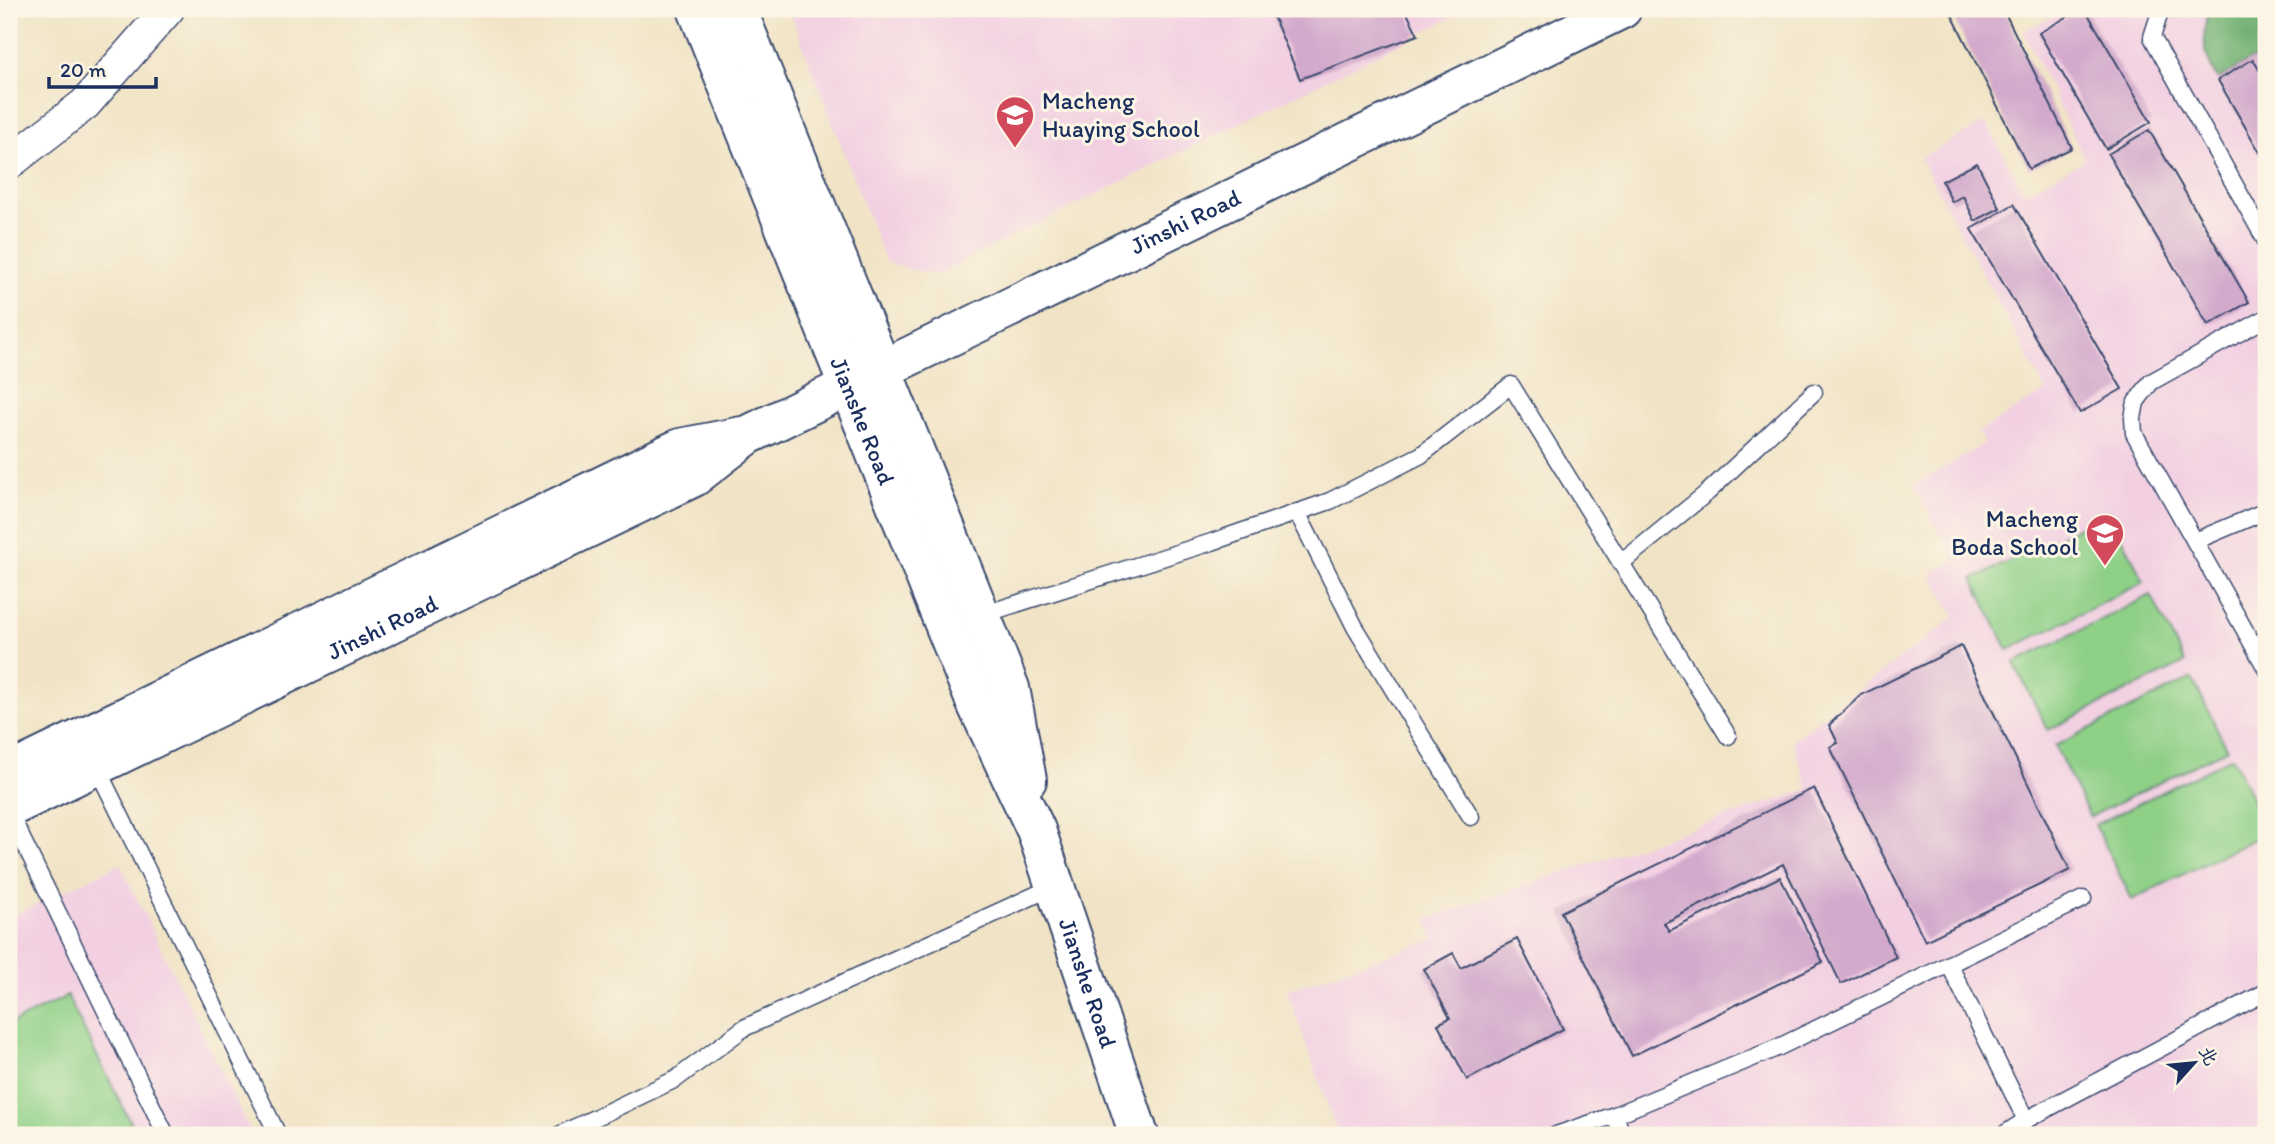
<svg xmlns="http://www.w3.org/2000/svg" width="2275" height="1144" font-family="Itim,'LXGW WenKai TC',sans-serif">
  <style>
    .built { fill: #f2d0e2 }
    .green { fill: #8fd087; stroke: #558072; stroke-width: 2 }
    .forest { fill: #73b274; stroke: #477069; stroke-width: 2 }
    .building { fill: #d3aacc }
    .lines { fill: none; stroke-linecap: round; stroke-linejoin: round }
    .lane-casing { stroke: #3b4a6e; stroke-width: 19 }
    .street-casing { stroke: #3b4a6e; stroke-width: 35 }
    .secondary-casing { stroke: #3b4a6e; stroke-width: 42 }
    .lane { stroke: #fff; stroke-width: 16 }
    .street { stroke: #fff; stroke-width: 32 }
    .secondary { stroke: #fff; stroke-width: 38 }
    .labels { text-anchor: middle; stroke-width: 6; stroke-linejoin: round; paint-order: stroke }
    .poi-label { font-size: 24px; fill: #1b2f5e; stroke: #fcf5e5; text-anchor: start }
    .street-label { font-size: 24px; fill: #1b2f5e; stroke: #fcf5e5 }
  </style>
  <rect width="100%" height="100%" fill="#fcf5e5"/>
  <filter id="ink" filterUnits="userSpaceOnUse"><feTurbulence type="fractalNoise" baseFrequency=".0143" numOctaves="2"/><feDisplacementMap in="SourceGraphic" scale="14" xChannelSelector="R" yChannelSelector="G"/><feConvolveMatrix kernelMatrix="1 2 1 2 8 2 1 2 1" color-interpolation-filters="sRGB"/></filter>
  <filter id="wash" filterUnits="userSpaceOnUse"><feTurbulence type="fractalNoise" baseFrequency=".00686" numOctaves="4" result="noise"/><feDisplacementMap in="SourceGraphic" scale="28" xChannelSelector="R" yChannelSelector="G"/><feGaussianBlur stdDeviation="1.57" result="paint"/><feColorMatrix in="noise" values="0 0 0 0 0 0 0 0 0 0 0 0 0 0 0 0 0 1.4 0 .05"/><feComposite in="paint" operator="in"/></filter>
  <g filter="url(#wash)">
    <rect width="100%" height="100%" fill="#f1e4c6"/>
    <g class="built">
      <polygon points="789,9 1469,9 935,275 886,263"/>
      <polygon points="2068,9 2266,9 2266,1135 1338,1135 1287,990 1434,939 1427,919 1808,789 1792,740 1955,617 1931,573 1955,560 1914,486 1984,444 1978,432 2046,391 1920,158 1986,122 2024,193 2085,160 2023,31"/>
      <polygon points="120,864 252,1135 9,1135 9,918"/>
    </g>
    <g class="green">
      <polygon points="2110,512 2144,582 2008,650 1973,579"/>
      <polygon points="2151,595 2185,663 2048,730 2014,663"/>
      <polygon points="2192,678 2227,749 2090,817 2055,746"/>
      <polygon points="2232,757 2266,828 2266,833 2132,900 2095,825"/>
      <polygon points="67,996 137,1135 9,1135 9,1028 12,1023"/>
    </g>
    <path class="forest" d="M 2209,9 L 2266,9 L 2266,82 L 2253,59 L 2218,80 C 2203,56 2201,35 2209,9 Z"/>
    <g id="blocks">
      <g class="building">
        <polygon points="1270,9 1326,9 1328,13 1331,9 1405,9 1418,35 1300,79"/>
        <polygon points="1960,9 2003,9 2072,148 2029,169 1951,13"/>
        <polygon points="2081,9 2085,9 2151,122 2106,149 2039,33"/>
        <polygon points="2253,59 2266,82 2266,163 2218,80"/>
        <polygon points="2149,130 2249,302 2208,325 2108,154"/>
        <polygon points="1977,163 2000,208 1975,221 1963,196 1952,202 1942,181"/>
        <polygon points="2014,204 2122,389 2080,413 1971,229"/>
        <polygon points="1961,646 2070,870 1925,941 1830,747 1838,743 1829,725 1861,695"/>
        <polygon points="1814,788 1896,957 1841,984 1783,864 1664,923 1669,931 1780,877 1823,962 1632,1056 1561,912"/>
        <polygon points="1517,939 1563,1029 1467,1080 1438,1024 1450,1018 1424,969 1453,953 1461,968"/>
      </g>
    </g>
  </g>
  <g filter="url(#ink)">
    <use href="#blocks" fill-opacity="0" stroke="#3b4a6e" stroke-width="2"/>
    <g class="lines">
      <g class="lane-casing">
        <g id="lane">
          <polyline points="2161,9 2152,37 2266,241"/>
          <polyline points="2266,318 2151,382 2136,402 2133,418 2134,433 2266,668"/>
          <polyline points="1297,512 1355,627 1471,817"/>
          <polyline points="2195,541 2266,511"/>
          <polyline points="1621,563 1708,492 1814,392"/>
          <polyline points="981,615 1212,542 1330,501 1421,455 1511,385 1728,736"/>
          <polyline points="96,766 278,1135"/>
          <polyline points="9,812 166,1135"/>
          <polyline points="1949,964 2026,1120"/>
          <polyline points="1615,1115 1622,1135"/>
          <polyline points="559,1135 676,1079 744,1028 1055,886"/>
          <polyline points="1556,1135 1615,1115 1779,1047 2083,899"/>
          <polyline points="2003,1135 2026,1120 2266,992"/>
        </g>
      </g>
      <g class="street-casing">
        <polyline id="street" points="9,163 85,104 168,9"/>
      </g>
      <g class="secondary-casing">
        <g id="secondary">
          <path id="s1" d="M 697,9 L 975,701 L 1036,830 L 1139,1135"/>
          <polyline points="737,9 1010,688 1027,780"/>
          <polyline points="9,773 680,448 742,436"/>
          <path id="s2" d="M 9,808 L 694,477 L 748,435 L 1622,9"/>
        </g>
      </g>
      <use href="#lane" class="lane"/>
      <use href="#street" class="street"/>
      <use href="#secondary" class="secondary"/>
    </g>
  </g>
  <defs>
    <g id="school-pin" transform="scale(2.0125)"><path d="M0 17L-7.5 6A9.5 9.5 0 1 1 7.5 6Z" fill="#d1495b" stroke="#fcf5e5"/><path d="M0-5L7-2L0 1L-7-2ZM-4 1L0 2.5L4 1V4Q0 6-4 4Z" fill="#fff"/></g>
  </defs>
  <g fill-rule="evenodd">
    <use href="#school-pin" x="1015" y="115"/>
    <use href="#school-pin" x="2105" y="533"/>
  </g>
  <g class="labels">
    <g class="poi-label">
      <text x="1042" y="109">Macheng<tspan x="1042" dy="28">Huaying School</tspan></text>
      <text x="2078" y="527" text-anchor="end">Macheng<tspan x="2078" dy="28">Boda School</tspan></text>
    </g>
    <g class="street-label">
      <text dy="8" stroke="none"><textPath href="#s2" startOffset="1316">Jinshi Road</textPath></text>
      <text dy="8" stroke="none"><textPath href="#s1" startOffset="444">Jianshe Road</textPath></text>
      <text dy="8" stroke="none"><textPath href="#s2" startOffset="415">Jinshi Road</textPath></text>
      <text dy="8" stroke="none"><textPath href="#s1" startOffset="1050">Jianshe Road</textPath></text>
    </g>
  </g>
  <rect width="2275" height="1144" fill="none" stroke="#fcf5e5" stroke-width="35"/>
  <g transform="translate(2194 1063) rotate(63)" stroke="#fcf5e5" stroke-width="5" paint-order="stroke">
  <path d="M0-5L12 26L0 18L-12 26Z" fill="#1b2f5e"/>
  <text y="-10" font-size="19" font-weight="bold" text-anchor="middle" fill="#1b2f5e">北</text>
  </g>
  <path d="M49 77v10h107v-10" fill="none" stroke="#1b2f5e" stroke-width="3.5"/>
  <text x="60" y="77" font-size="21" fill="#1b2f5e" stroke="#fcf5e5" stroke-width="5" paint-order="stroke">20 m</text>
</svg>
